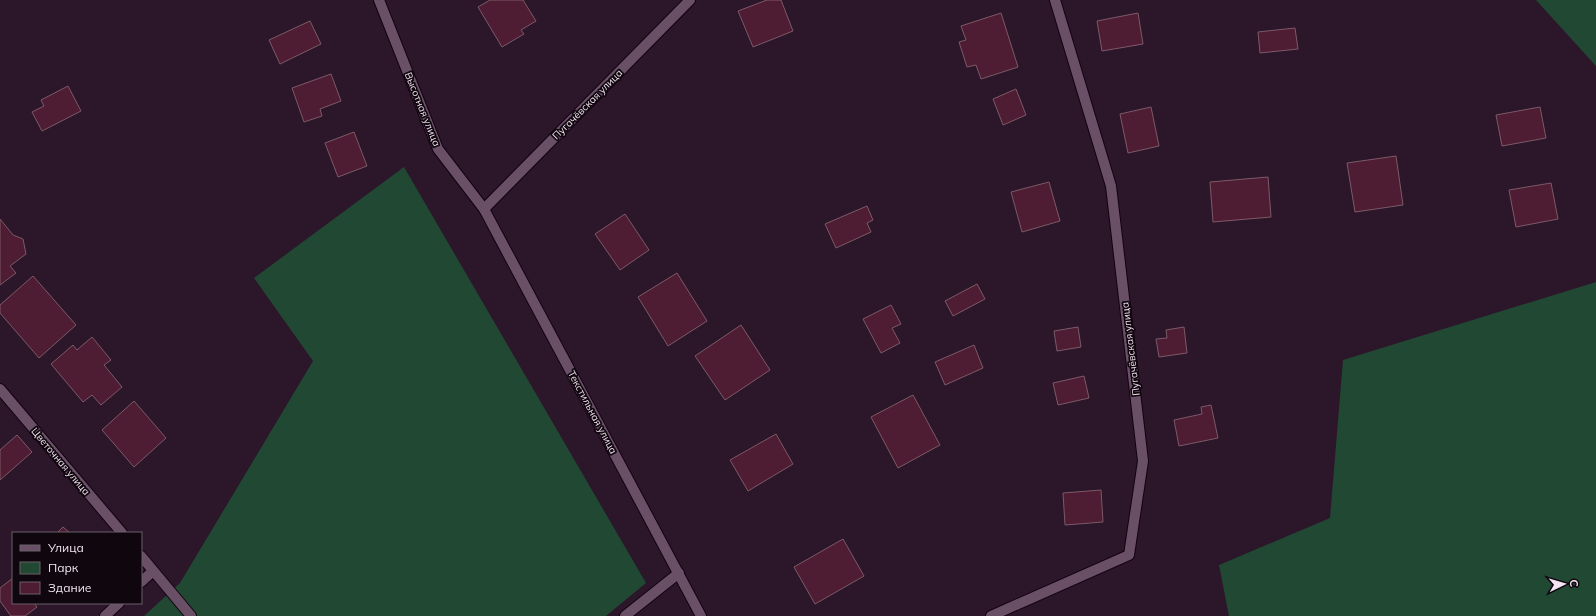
<svg xmlns="http://www.w3.org/2000/svg" width="1596" height="616" font-family="Mulish,sans-serif">
  <style>
    .green { fill: #214833 }
    .building { fill: #4e1c33; stroke: #7c5a67 }
    .lines { fill: none; stroke-linecap: round; stroke-linejoin: round }
    .minor-casing { stroke: #130212; stroke-width: 12 }
    .tertiary-casing { stroke: #130212; stroke-width: 12 }
    .minor { stroke: #6a5067; stroke-width: 10 }
    .tertiary { stroke: #6a5067; stroke-width: 10 }
    .labels { text-anchor: middle; stroke-width: 3.5; stroke-linejoin: round; paint-order: stroke }
    .street-label { font-size: 10px; fill: #f4e4f2; stroke: #0f060e }
  </style>
  <rect width="100%" height="100%" fill="#2c162a"/>
  <g class="green">
    <polygon points="1536,0 1596,0 1596,66"/>
    <polygon points="404,167 646,583 606,616 144,616 180,583 313,361 254,278"/>
    <polygon points="1596,282 1596,616 1229,616 1219,565 1330,518 1343,360"/>
  </g>
  <g class="building">
    <polygon points="490,0 523,0 536,21 521,30 524,34 502,47 478,7"/>
    <polygon points="767,0 781,0 793,31 753,47 738,11"/>
    <polygon points="1001,13 1018,67 981,79 976,65 967,67 959,42 966,40 961,26"/>
    <polygon points="1138,13 1143,44 1102,51 1097,21"/>
    <polygon points="310,21 321,44 280,64 269,40"/>
    <polygon points="1295,28 1298,49 1260,53 1258,32"/>
    <polygon points="331,74 341,101 320,109 322,116 304,122 292,88"/>
    <polygon points="68,86 81,111 42,131 32,112 44,106 41,100"/>
    <polygon points="1016,89 1026,115 1003,125 993,99"/>
    <polygon points="1151,107 1159,146 1128,153 1120,114"/>
    <polygon points="1540,107 1546,138 1502,146 1496,115"/>
    <polygon points="354,132 367,166 338,177 325,143"/>
    <polygon points="1396,156 1403,205 1355,212 1347,163"/>
    <polygon points="1268,177 1271,217 1213,222 1210,182"/>
    <polygon points="1049,182 1060,221 1022,232 1011,192"/>
    <polygon points="1551,183 1558,219 1516,227 1509,190"/>
    <polygon points="867,206 873,220 867,223 871,232 836,248 825,224"/>
    <polygon points="625,214 649,250 620,270 595,234"/>
    <polygon points="0,219 13,235 23,239 26,254 10,266 16,273 0,285"/>
    <polygon points="677,273 707,321 668,346 638,297"/>
    <polygon points="33,276 76,325 39,358 0,313 0,305"/>
    <polygon points="977,284 985,299 953,316 945,301"/>
    <polygon points="891,305 901,324 892,328 900,343 881,353 863,319"/>
    <polygon points="741,325 770,370 725,400 695,356"/>
    <polygon points="1078,327 1081,347 1057,351 1054,331"/>
    <polygon points="1184,327 1187,353 1159,357 1156,339 1167,338 1166,330"/>
    <polygon points="92,337 111,360 104,365 122,387 101,405 92,395 83,402 51,364 73,345 77,350"/>
    <polygon points="974,345 983,368 945,385 935,362"/>
    <polygon points="1084,376 1089,398 1058,405 1053,383"/>
    <polygon points="913,395 940,445 898,468 871,417"/>
    <polygon points="134,401 166,438 134,467 102,430"/>
    <polygon points="1211,405 1218,438 1179,446 1174,420 1202,414 1201,407"/>
    <polygon points="776,434 793,464 748,491 730,460"/>
    <polygon points="17,435 32,452 0,480 0,450"/>
    <polygon points="1101,490 1103,522 1065,525 1063,493"/>
    <polygon points="63,527 70,533 57,533"/>
    <polygon points="843,539 864,576 815,604 794,567"/>
    <polygon points="13,578 13,603 34,603 37,607 25,616 11,616 0,601 0,588"/>
  </g>
  <g class="lines">
    <g class="minor-casing">
      <g id="minor">
        <polyline points="379,0 438,149 484,209 701,616"/>
        <polyline points="484,209 690,0"/>
        <polyline points="0,389 122,533"/>
        <polyline points="141,556 191,616"/>
        <polyline points="141,582 153,571"/>
        <polyline points="105,616 119,603"/>
        <polyline points="991,616 1129,555 1143,461 1111,186 1055,0"/>
      </g>
    </g>
    <g class="tertiary-casing">
      <polyline id="tertiary" points="625,616 679,573"/>
    </g>
    <use href="#minor" class="minor"/>
    <use href="#tertiary" class="tertiary"/>
  </g>
  <g class="labels">
    <g class="street-label">
      <text transform="translate(587 104) rotate(-45)" y="4">Пугачёвская улица</text>
      <text transform="translate(423 109) rotate(68)" y="4">Высотная улица</text>
      <text transform="translate(1130 349) rotate(-97)" y="4">Пугачёвская улица</text>
      <text transform="translate(593 412) rotate(62)" y="4">Текстильная улица</text>
      <text transform="translate(61 461) rotate(50)" y="4">Цветочная улица</text>
    </g>
  </g>
  <rect x="12" y="532" width="130" height="72" fill="#0f060e" stroke="#6b5f69"/>
  <rect x="20" y="545" width="20" height="6" fill="#6a5067" stroke="#6b5f69"/>
  <text x="48" y="552" font-size="12" fill="#f4e4f2">Улица</text>
  <rect x="20" y="562" width="20" height="12" fill="#214833" stroke="#6b5f69"/>
  <text x="48" y="572" font-size="12" fill="#f4e4f2">Парк</text>
  <rect x="20" y="582" width="20" height="12" fill="#4e1c33" stroke="#6b5f69"/>
  <text x="48" y="592" font-size="12" fill="#f4e4f2">Здание</text>
  <g transform="translate(1564 584) rotate(85)" stroke="#0f060e" stroke-width="3" paint-order="stroke">
  <path d="M0-3L7 15L0 10L-7 15Z" fill="#f4e4f2"/>
  <text y="-6" font-size="11" font-weight="bold" text-anchor="middle" fill="#f4e4f2">С</text>
  </g>
</svg>
